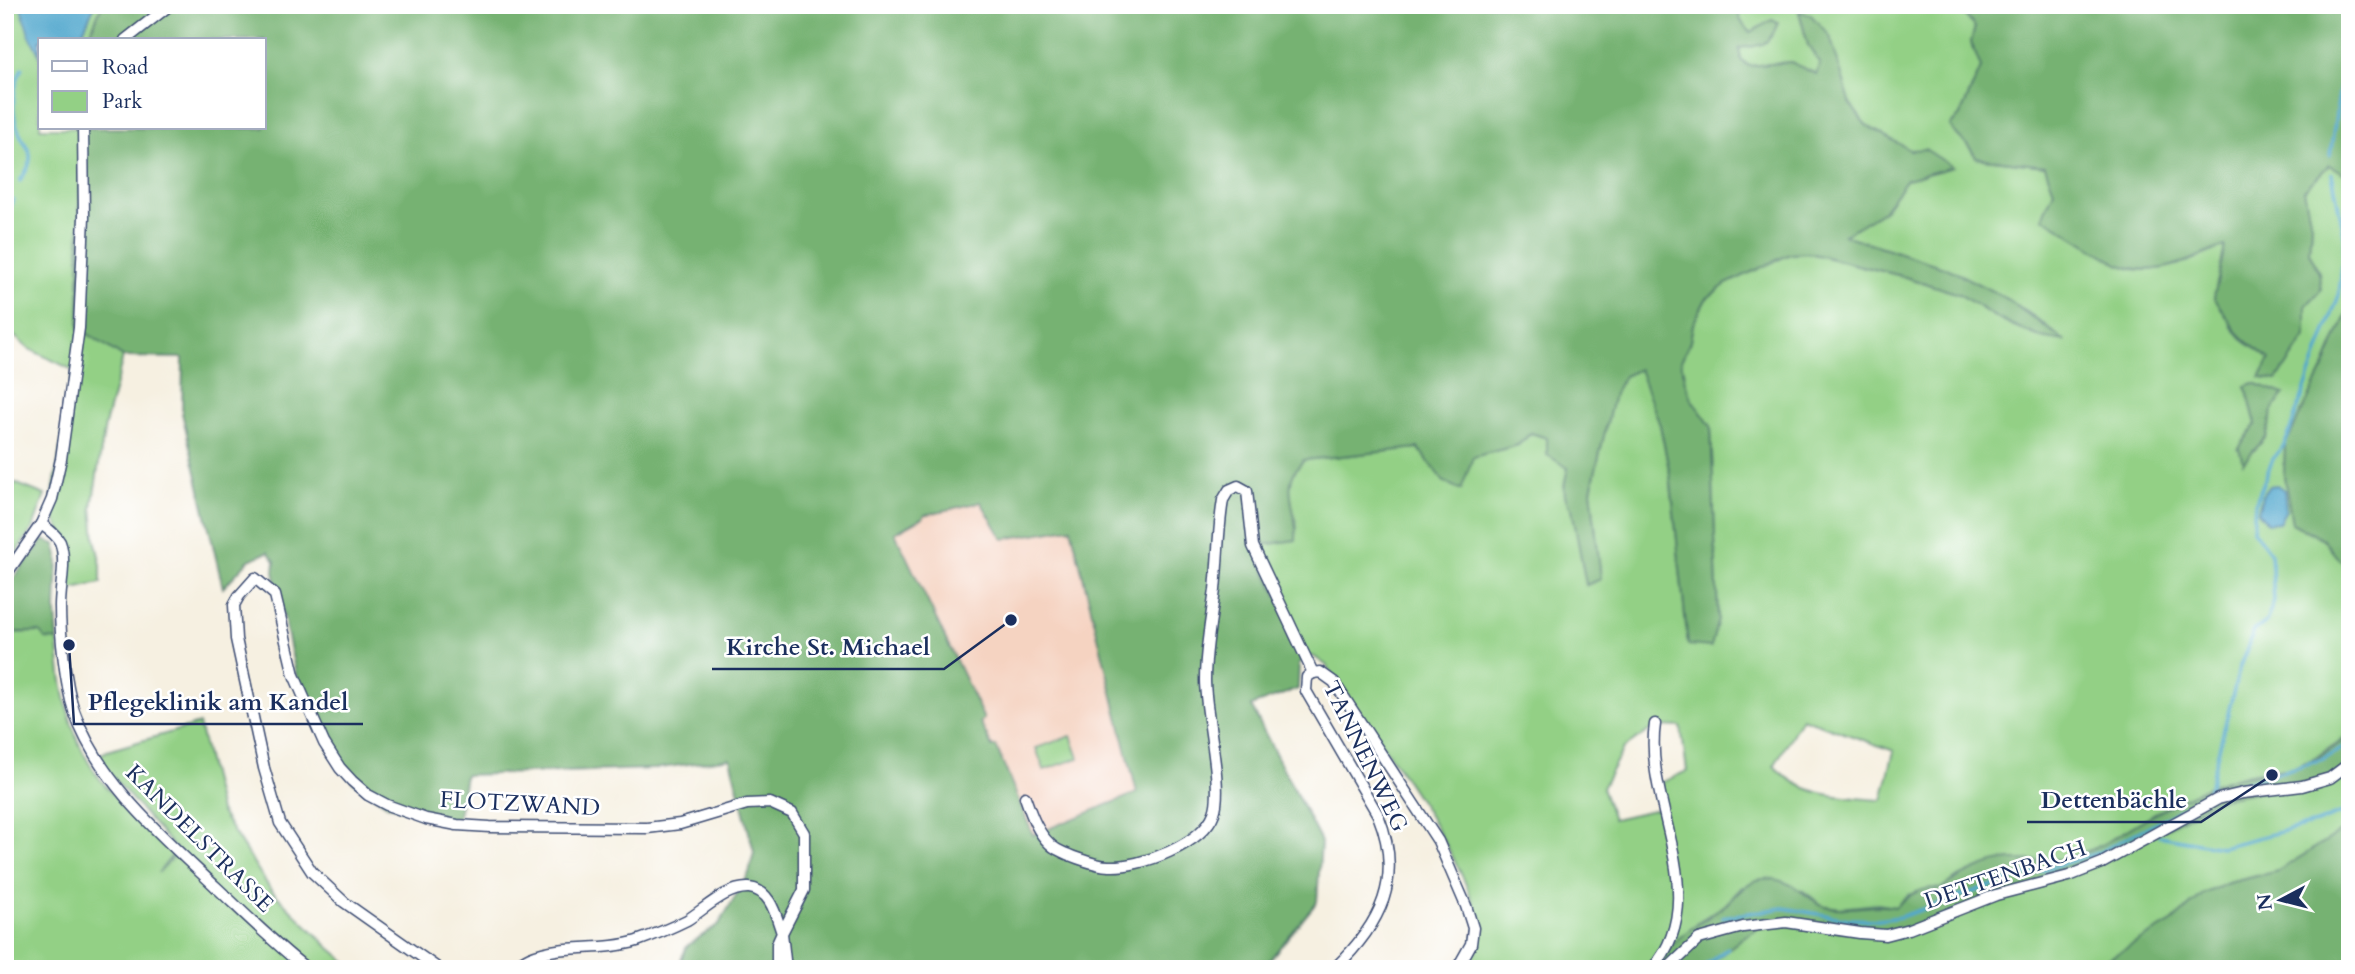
<svg xmlns="http://www.w3.org/2000/svg" width="2355" height="974" font-family="Cardo,serif">
  <style>
    .built { fill: #f5d3c1 }
    .green { fill: #93d085; stroke: #578072; stroke-width: 2; fill-rule: evenodd }
    .forest { fill: #76b272; stroke: #487068; stroke-width: 2; fill-rule: evenodd }
    .water { fill: #51a7cd; stroke: #366b96; stroke-width: 2 }
    .lines { fill: none; stroke-linecap: round; stroke-linejoin: round }
    .stream { stroke: #51a7cd; stroke-width: 3.5 }
    .minor-casing { stroke: #3c4c72; stroke-width: 13 }
    .minor { stroke: #fff; stroke-width: 10 }
    .labels { text-anchor: middle; stroke-width: 5; stroke-linejoin: round; paint-order: stroke }
    .street-label { font-size: 23px; fill: #1b2f5e; stroke: #fff }
    .leader { fill: none; stroke: #1b2f5e; stroke-width: 2.5 }
    .callout-dot { fill: #1b2f5e; stroke: #fff; stroke-width: 2.5 }
    .callout-label { font-size: 24px; text-anchor: middle; font-weight: bold; fill: #1b2f5e; stroke: #fff; stroke-width: 5; stroke-linejoin: round; paint-order: stroke }
  </style>
  <rect width="100%" height="100%" fill="#fff"/>
  <filter id="ink" filterUnits="userSpaceOnUse"><feTurbulence type="fractalNoise" baseFrequency=".0143" numOctaves="2"/><feDisplacementMap in="SourceGraphic" scale="14" xChannelSelector="R" yChannelSelector="G"/><feConvolveMatrix kernelMatrix="1 2 1 2 8 2 1 2 1" color-interpolation-filters="sRGB"/></filter>
  <filter id="wash" filterUnits="userSpaceOnUse"><feTurbulence type="fractalNoise" baseFrequency=".00686" numOctaves="4" result="noise"/><feDisplacementMap in="SourceGraphic" scale="28" xChannelSelector="R" yChannelSelector="G"/><feGaussianBlur stdDeviation="1.57" result="paint"/><feColorMatrix in="noise" values="0 0 0 0 0 0 0 0 0 0 0 0 0 0 0 0 0 1.4 0 .05"/><feComposite in="paint" operator="in"/></filter>
  <g filter="url(#wash)">
    <rect width="100%" height="100%" fill="#f6f0e1"/>
    <polygon class="built" points="982,502 1003,539 1071,527 1137,793 1033,835 996,747 993,748 980,721 983,719 895,532 924,517 923,515"/>
    <g class="green">
      <polygon points="5,5 102,5 87,40 40,40 40,128 80,128 79,328 123,357 105,425 92,507 95,539 101,565 101,583 64,591 66,550 64,538 53,516 52,499 73,370 29,349 5,328"/>
      <path d="M 1738,5 L 1956,5 L 1975,27 L 1971,42 L 1981,68 L 1960,115 L 1950,126 C 1957,138 1971,145 1976,158 L 2045,166 L 2054,191 L 2131,269 C 2168,273 2191,260 2225,246 L 2231,326 L 2245,342 L 2271,359 L 2261,378 L 2277,380 L 2306,337 L 2306,306 L 2319,272 L 2309,252 L 2311,225 L 2304,190 L 2329,165 L 2350,177 L 2350,306 L 2324,368 L 2285,445 L 2284,476 L 2292,523 L 2323,539 L 2339,560 L 2350,564 L 2350,734 L 2313,759 L 2291,768 L 2253,773 L 2224,781 L 2168,805 L 2099,847 L 2068,858 L 2039,862 L 2011,860 L 1958,877 L 1940,889 L 1908,895 L 1895,907 L 1878,904 L 1839,908 L 1822,905 L 1802,890 L 1742,887 L 1725,905 L 1699,921 L 1656,965 L 1661,969 L 1463,969 C 1468,962 1476,954 1478,947 C 1495,888 1361,717 1326,665 L 1313,656 L 1306,657 L 1253,546 L 1277,543 L 1297,528 C 1292,501 1281,481 1304,460 L 1418,448 L 1444,481 L 1473,457 L 1518,445 L 1531,433 L 1547,438 L 1568,468 L 1564,486 L 1572,509 L 1587,585 L 1601,578 L 1591,490 L 1614,393 L 1624,376 L 1639,369 L 1660,425 L 1670,474 L 1688,644 L 1718,619 L 1711,426 L 1692,400 L 1685,380 L 1681,361 L 1690,341 L 1693,324 L 1706,299 L 1726,284 L 1790,254 L 1809,253 L 1902,276 L 1959,294 L 1998,319 L 2040,337 L 2063,340 C 2000,283 1922,259 1843,235 L 1883,211 L 1907,179 L 1952,167 C 1923,156 1893,145 1868,126 C 1846,109 1823,42 1811,15 L 1799,12 L 1808,45 L 1821,63 L 1816,74 L 1791,62 L 1749,66 L 1741,60 L 1739,48 L 1760,27 L 1751,32 C 1741,25 1738,18 1738,5 ZM 2254,383 L 2283,394 L 2273,410 L 2266,437 L 2239,448 L 2256,424 L 2246,386 ZM 1802,718 L 1894,751 L 1882,800 C 1840,797 1805,798 1774,766 ZM 1656,726 L 1681,727 L 1687,771 L 1658,784 L 1662,808 L 1613,819 L 1602,788 L 1623,749 Z"/>
      <polygon points="5,479 45,495 33,528 5,568"/>
      <path d="M 41,632 L 58,640 C 60,683 67,726 89,763 C 110,798 145,825 174,853 L 158,873 L 178,852 L 95,757 L 107,751 L 199,724 L 220,811 L 271,890 L 330,948 L 355,969 L 5,969 L 5,707 L 10,666 L 5,662 L 5,633 Z"/>
      <polygon points="1071,736 1079,758 1044,770 1036,748"/>
      <polygon points="2350,763 2350,826 2278,871 2228,883 2203,894 2172,922 2101,963 2099,969 1704,969 1742,938 1766,923 1886,935 2218,799"/>
    </g>
    <g class="forest">
      <path d="M 102,5 L 1738,5 C 1738,18 1741,24 1751,32 L 1772,20 L 1778,23 C 1769,46 1762,46 1739,48 L 1741,60 L 1749,66 L 1791,62 L 1816,74 L 1820,63 L 1808,45 L 1799,11 L 1811,15 L 1830,36 L 1851,105 L 1866,125 L 1910,150 L 1925,149 L 1953,167 L 1907,179 L 1883,211 L 1844,235 L 1947,268 L 2004,297 L 2065,341 L 2040,337 L 1998,319 L 1959,294 L 1902,276 L 1809,253 L 1790,254 L 1726,284 L 1706,299 L 1693,324 L 1690,341 L 1681,361 L 1685,380 L 1692,400 L 1711,426 L 1718,619 L 1711,647 L 1688,645 L 1670,474 L 1660,425 L 1639,369 L 1624,376 L 1614,394 L 1591,490 L 1601,579 L 1586,585 L 1572,509 C 1561,496 1564,484 1568,468 L 1547,455 L 1547,438 L 1531,433 L 1518,445 L 1473,457 L 1461,490 L 1444,482 L 1418,448 L 1304,460 C 1277,485 1299,509 1296,540 L 1254,546 L 1306,657 L 1299,664 L 1298,689 L 1251,706 L 1321,842 L 1317,902 L 1262,969 L 677,969 L 687,946 L 719,924 L 749,873 L 754,852 L 730,758 L 654,769 L 465,775 L 457,825 L 387,805 L 352,781 L 300,693 L 274,572 L 275,561 L 268,552 L 249,560 L 223,588 L 182,413 L 183,358 L 123,357 L 79,328 L 80,128 L 264,128 L 264,40 L 87,40 ZM 981,502 L 1003,539 L 1071,528 L 1137,793 L 1033,835 L 996,746 L 992,747 L 980,722 L 984,719 L 895,533 L 924,517 L 924,515 Z"/>
      <path d="M 1956,5 L 2350,5 L 2350,177 L 2329,165 L 2304,190 L 2311,225 L 2309,252 L 2319,272 L 2321,290 L 2306,306 L 2306,337 L 2277,380 L 2260,378 L 2270,359 C 2238,337 2233,329 2214,297 L 2225,246 C 2189,259 2157,280 2118,264 L 2042,217 L 2054,191 L 2045,166 L 1976,158 C 1971,144 1957,138 1950,126 L 1960,115 L 1981,68 L 1971,42 L 1975,27 Z"/>
      <polygon points="2350,306 2350,564 2339,560 2323,539 2292,523 2284,476 2285,445 2324,368"/>
      <polygon points="2254,383 2284,394 2273,410 2266,437 2243,463 2239,448 2256,424 2246,386"/>
      <polygon points="43,540 55,544 58,555 56,612 58,640 45,639 40,632 5,632 5,589"/>
      <path d="M 2350,734 L 2350,763 L 2330,778 L 2218,799 L 2102,863 L 1886,935 L 1766,923 L 1742,938 L 1704,969 L 1661,969 L 1655,965 C 1675,935 1697,926 1724,906 C 1736,897 1742,885 1757,880 C 1763,878 1773,878 1778,880 C 1797,884 1810,901 1825,906 C 1846,912 1871,903 1895,907 C 1908,895 1923,885 1940,889 C 1960,875 1989,860 2015,860 C 2033,860 2050,863 2068,858 C 2092,852 2114,838 2135,825 C 2163,808 2195,790 2226,780 C 2247,774 2269,773 2290,769 C 2311,764 2334,749 2350,734 Z"/>
      <polygon points="2350,826 2350,969 2099,969 2101,963 2172,922 2203,894 2228,883 2278,871"/>
    </g>
    <g class="water">
      <polygon points="27,5 95,5 79,40 40,40 40,56 29,34 21,8"/>
      <polygon points="2277,485 2284,490 2286,510 2279,522 2267,523 2258,512 2262,496 2269,486"/>
    </g>
    <g class="lines">
      <g class="stream">
        <polyline points="2330,155 2350,21"/>
        <path d="M 20,181 C 25,173 31,165 30,155 C 29,148 23,141 20,134 C 10,113 12,89 22,68"/>
        <polyline points="5,220 13,199"/>
        <polyline points="2228,788 2323,759 2350,744"/>
        <polyline points="2159,836 2221,847 2316,823 2350,810"/>
        <polyline points="1722,917 1783,908 1848,919 1879,920 1900,917 1987,887 2098,853 2197,801 2208,792 2240,666 2254,631 2266,622 2274,601 2271,554 2253,530 2255,504 2273,459 2285,444 2339,295 2345,239 2332,174"/>
        <polyline points="1701,969 1728,948"/>
      </g>
    </g>
  </g>
  <g filter="url(#ink)">
    <g class="lines">
      <g class="minor-casing">
        <g id="minor">
          <polyline points="125,40 170,5"/>
          <path d="M 41,524 C 48,529 56,534 60,542 C 67,560 60,586 60,606 C 60,635 65,683 74,711 C 99,783 162,836 216,887 C 246,915 275,944 307,969"/>
          <polyline points="5,576 41,524 52,499 61,459 79,328 84,217 83,128"/>
          <polyline points="1313,673 1320,672 1334,682 1438,841 1466,906 1473,928 1471,944 1457,969"/>
          <path d="M 1313,673 L 1307,677 L 1306,691 L 1378,815 C 1404,879 1381,924 1334,969"/>
          <path d="M 1025,797 C 1031,814 1037,832 1050,844 C 1058,853 1097,866 1109,866 C 1140,868 1203,844 1214,813 C 1224,787 1205,714 1205,680 C 1205,650 1211,620 1215,590 C 1218,560 1218,530 1223,500 L 1229,490 L 1238,486 L 1247,491 L 1253,546 L 1313,673"/>
          <polyline points="439,969 344,902 312,872 280,823 264,768 236,639 234,605 239,596 255,578 275,595 294,675 324,743 340,768 352,781 368,795 387,805 426,819 457,825 490,827 647,828 680,824 747,804 770,803 792,813 804,833 804,890 782,933 786,969"/>
          <path d="M 512,969 C 517,965 523,960 530,957 C 563,943 602,952 637,941 C 654,935 671,928 687,920 C 705,909 726,887 749,888 C 771,890 776,916 782,933 L 777,944 L 777,969"/>
          <path d="M 1652,969 C 1715,897 1643,804 1655,724"/>
          <polyline points="1667,969 1699,939 1743,927 1786,922 1860,933 1886,935 1909,929 1996,895 2069,876 2102,863 2218,799 2243,793 2302,786 2330,778 2350,763"/>
        </g>
      </g>
      <use href="#minor" class="minor"/>
    </g>
  </g>
  <g class="labels">
    <g class="street-label">
      <text transform="translate(1366 756) rotate(64)" y="8">TANNENWEG</text>
      <text transform="translate(520 803) rotate(3)" y="8">FLOTZWAND</text>
      <text transform="translate(200 838) rotate(45)" y="8">KANDELSTRASSE</text>
      <text transform="translate(2005 874) rotate(-19)" y="8">DETTENBACH</text>
    </g>
  </g>
  <path class="leader" d="M1011 620L944 669H712M69 645L74 724H363M2272 775L2201 822H2027"/>
  <g class="callout-dot">
    <circle cx="1011" cy="620" r="7"/>
    <circle cx="69" cy="645" r="7"/>
    <circle cx="2272" cy="775" r="7"/>
  </g>
  <g class="callout-label">
    <text x="828" y="655">Kirche St. Michael</text>
    <text x="218" y="710">Pflegeklinik am Kandel</text>
    <text x="2114" y="808">Dettenbächle</text>
  </g>
  <rect width="2355" height="974" fill="none" stroke="#fff" stroke-width="28"/>
  <rect x="38" y="38" width="228" height="91" fill="#ffffff" stroke="#a4acbf" stroke-width="2"/>
  <rect x="52" y="61" width="35" height="10" fill="#ffffff" stroke="#a4acbf" stroke-width="2"/>
  <text x="102" y="74" font-size="21" fill="#1b2f5e">Road</text>
  <rect x="52" y="91" width="35" height="21" fill="#93d085" stroke="#a4acbf" stroke-width="2"/>
  <text x="102" y="108" font-size="21" fill="#1b2f5e">Park</text>
  <g transform="translate(2281 900) rotate(263)" stroke="#ffffff" stroke-width="5" paint-order="stroke">
  <path d="M0-5L12 26L0 18L-12 26Z" fill="#1b2f5e"/>
  <text y="-10" font-size="19" font-weight="bold" text-anchor="middle" fill="#1b2f5e">N</text>
  </g>
</svg>
